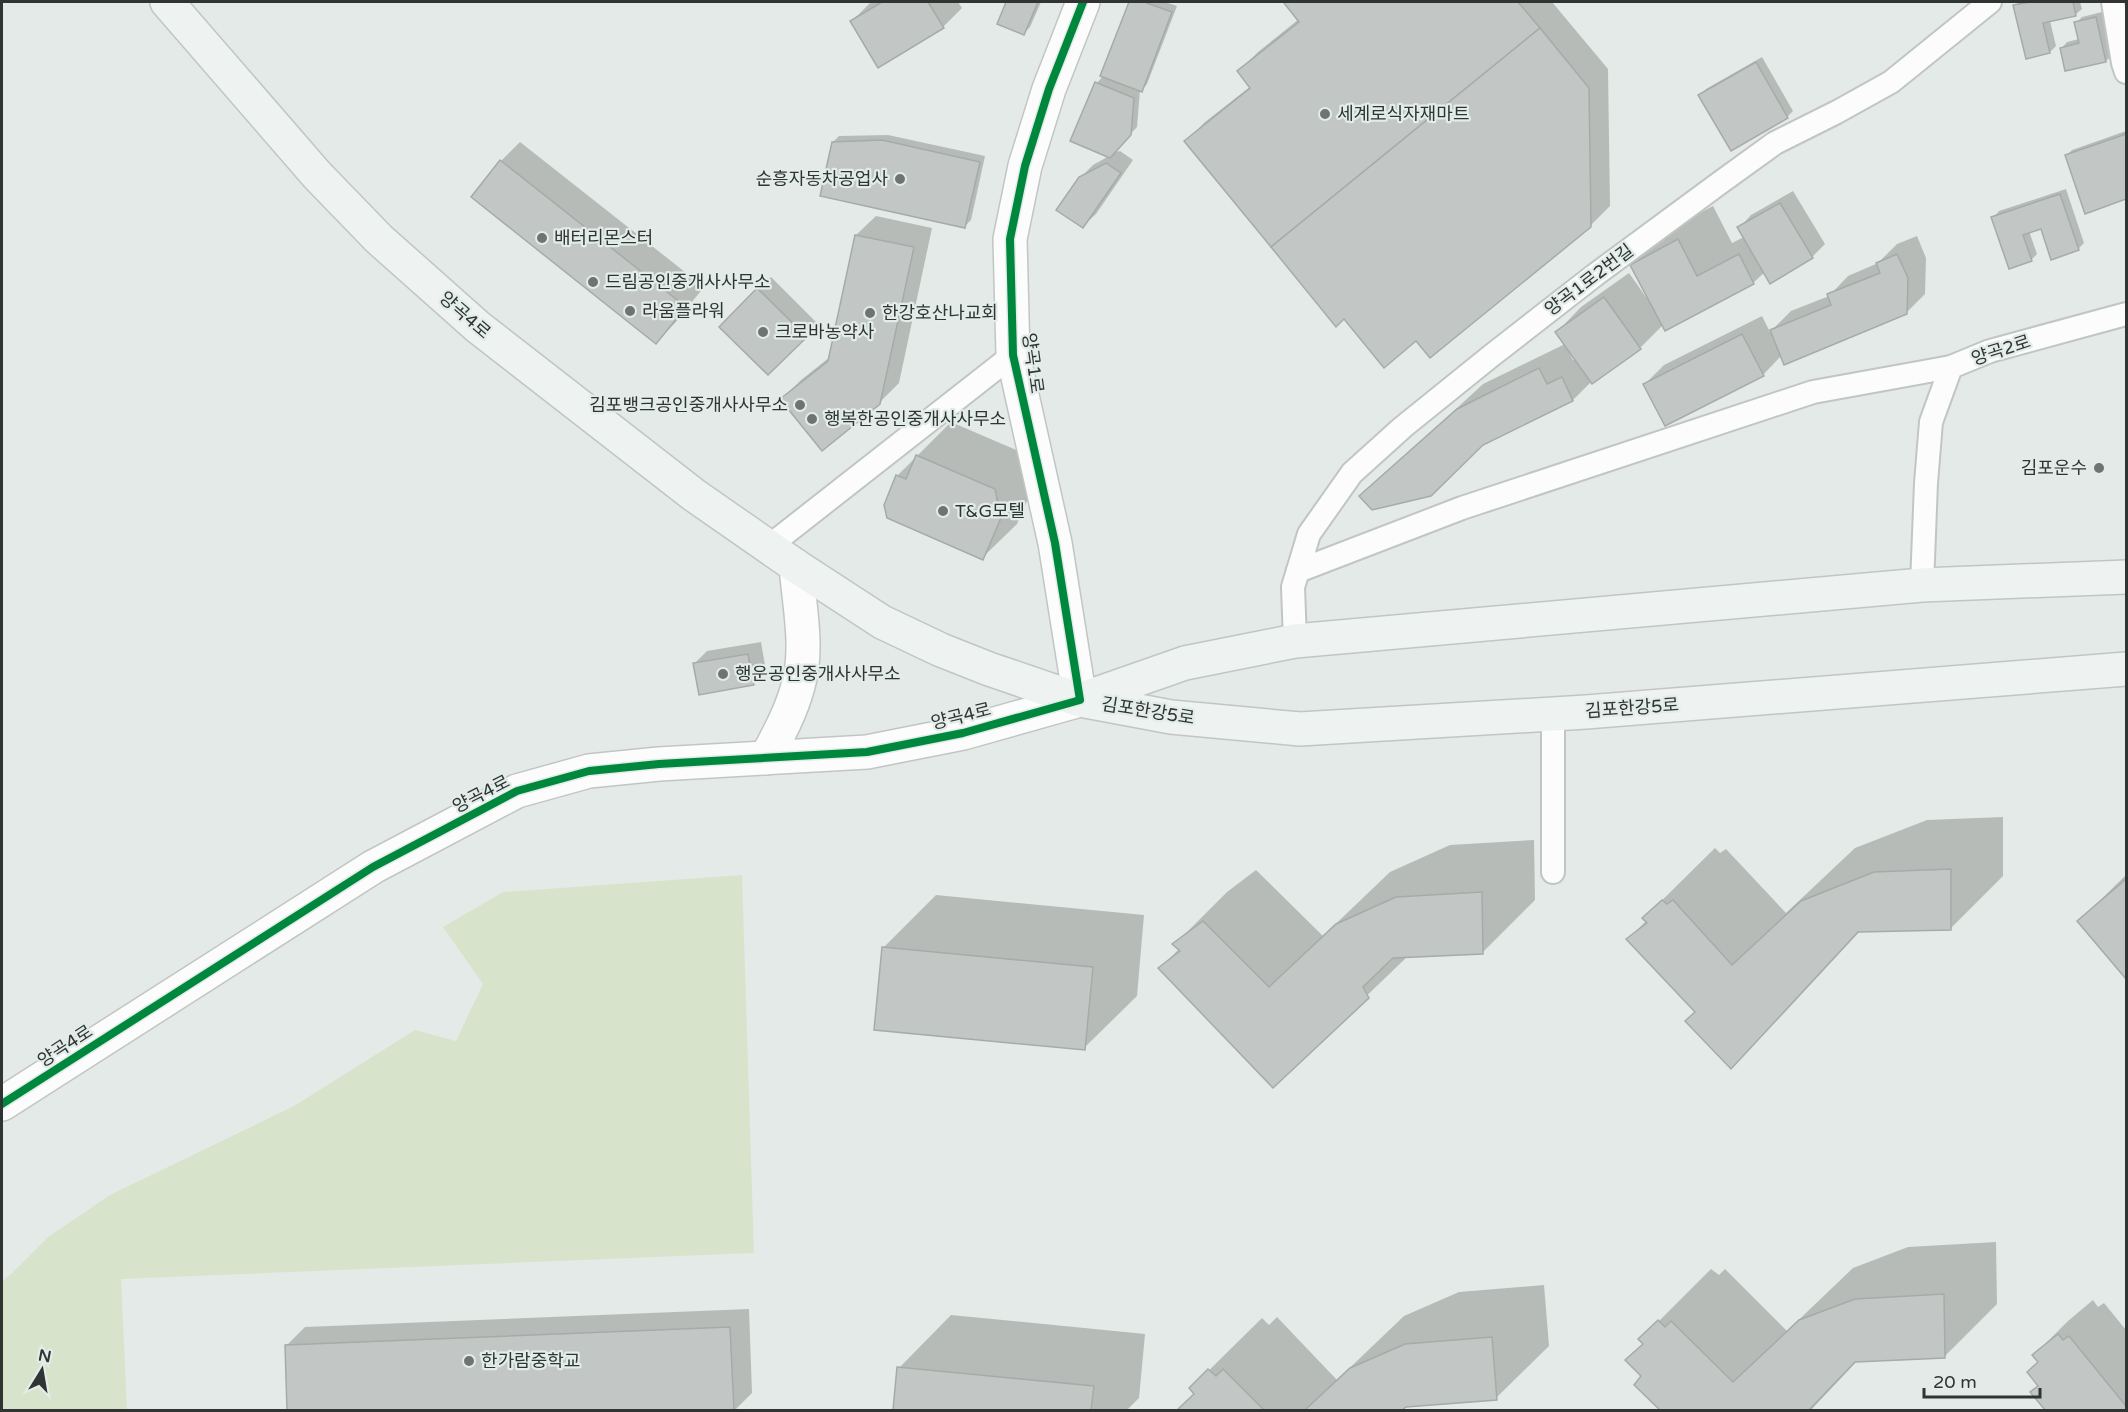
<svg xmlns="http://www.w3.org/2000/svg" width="2128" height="1412" font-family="'Varela Round','Noto Sans KR',sans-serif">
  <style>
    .green { fill: #d7e4cb }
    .shadow { fill: #0003; fill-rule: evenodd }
    .building { fill: #c2c7c6; stroke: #a6aba9; stroke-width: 1.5 }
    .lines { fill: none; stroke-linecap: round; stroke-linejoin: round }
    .service-casing { stroke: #c1c6c3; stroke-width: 26 }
    .tertiary-casing { stroke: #c1c6c3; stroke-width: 36 }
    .secondary-casing { stroke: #c1c6c3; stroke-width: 36 }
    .service { stroke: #fbfcfb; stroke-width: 22 }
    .tertiary { stroke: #fbfcfb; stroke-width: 33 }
    .secondary { stroke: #eef2f0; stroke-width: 33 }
    .cycleway-casing { stroke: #e2ece8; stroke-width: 11 }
    .cycleway { stroke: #00873e; stroke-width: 8 }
    .poi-dot { fill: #6f7471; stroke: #e2ece8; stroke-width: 2 }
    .labels { text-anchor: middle; stroke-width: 4.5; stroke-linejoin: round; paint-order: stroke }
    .poi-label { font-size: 18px; fill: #303432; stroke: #e2ece8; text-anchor: start }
    .street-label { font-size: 18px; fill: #303432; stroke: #e2ece8 }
  </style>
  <rect width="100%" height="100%" fill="#e4eae7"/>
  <polygon class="green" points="742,875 754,1253 121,1279 127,1410 2,1410 2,1281 10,1275 48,1237 110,1195 294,1106 415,1030 456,1041 483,984 443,927 503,892"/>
  <g class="shadow">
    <polygon points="871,2 958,2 962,8 943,27 852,21"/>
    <polygon points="1007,2 1041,2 1030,27 1024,33 999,23"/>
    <polygon points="1130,2 1165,2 1177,6 1147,84 1141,91 1140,90 1137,127 1113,153 1120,151 1133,160 1096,214 1083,226 1080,178 1093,165 1109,156 1097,83 1103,76"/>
    <polygon points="1288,2 1552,2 1608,69 1610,206 1590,226 1417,339 1345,317 1186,141 1205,122 1251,86 1239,71 1258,52 1299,19 1286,3"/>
    <polygon points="2019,2 2080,2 2082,9 2075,15 2050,21 2056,46 2050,52 2015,6"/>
    <polygon points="2102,12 2112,55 2106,61 2061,49 2067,42 2079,39 2076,23 2082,17"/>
    <polygon points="1762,57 1793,111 1787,117 1700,96 1706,89"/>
    <polygon points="2126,131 2126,198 2086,212 2066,156 2072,150"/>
    <polygon points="888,135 985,156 971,220 965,226 833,142 839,136"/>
    <polygon points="520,142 704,287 675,323 656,342 473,197 501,161"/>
    <polygon points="2066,189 2084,243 2078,249 2042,227 2029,231 2037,254 2031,260 1993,218 1999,211"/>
    <path d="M 1793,191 L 1825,244 L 1812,257 L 1765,272 L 1753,283 L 1663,325 L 1640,348 L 1592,381 L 1573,400 L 1362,496 L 1483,384 L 1565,344 L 1557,332 L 1581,307 L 1629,273 L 1646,297 L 1648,296 L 1632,265 L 1666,231 L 1713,206 L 1732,243 L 1744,237 L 1739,228 L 1751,215 ZM 1569,349 L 1576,359 L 1573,360 L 1568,350 Z"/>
    <polygon points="876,216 932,228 899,383 879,403 782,399 801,380 830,357 856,235"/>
    <polygon points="1917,236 1926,258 1925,294 1906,313 1782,355 1763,375 1645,384 1664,365 1762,316 1770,332 1791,311 1829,296 1848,276 1878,263 1897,244"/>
    <polygon points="771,277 818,324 768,373 721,327"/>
    <polygon points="951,422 1028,455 1035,483 1017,524 982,558 897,476"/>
    <polygon points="761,642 766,671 753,683 694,664 707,651"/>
    <polygon points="2003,817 2003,876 1950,929 1861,930 1783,1014 1731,1067 1697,1012 1628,939 1647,920 1644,918 1715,848 1720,853 1726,849 1786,913 1855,848 1927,820"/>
    <polygon points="1534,840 1535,900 1482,953 1408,956 1273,1086 1160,968 1180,948 1175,944 1227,892 1256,870 1323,936 1390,872 1450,845"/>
    <polygon points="2126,875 2126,977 2079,921"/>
    <polygon points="936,895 1144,915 1137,996 1084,1048 883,948"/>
    <polygon points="1996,1242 1997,1304 1945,1356 1858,1360 1811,1410 1662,1410 1636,1385 1643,1376 1627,1360 1644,1343 1641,1339 1711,1269 1719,1275 1725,1269 1787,1331 1853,1268 1908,1247"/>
    <polygon points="1544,1285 1549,1346 1496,1398 1405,1405 1400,1410 1180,1409 1196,1394 1191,1388 1262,1318 1269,1325 1277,1317 1337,1380 1404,1316 1459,1292"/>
    <polygon points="2093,1300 2098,1307 2104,1303 2126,1330 2126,1410 2047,1410 2032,1392 2040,1385 2039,1361 2034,1355 2068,1321"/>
    <polygon points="749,1309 752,1393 735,1410 289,1410 286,1346 305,1327"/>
    <polygon points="951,1315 1145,1334 1139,1398 1127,1410 895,1410 899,1368"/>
  </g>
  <g class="building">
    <polygon points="882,2 928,2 944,28 878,68 850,21"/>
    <polygon points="1006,2 1038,2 1024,35 997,24"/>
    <polygon points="1129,2 1144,2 1172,12 1142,92 1100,76"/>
    <polygon points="1286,2 1518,2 1540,28 1271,247 1184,141 1250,88 1237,71 1299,22 1284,3"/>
    <polygon points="2030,2 2073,2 2076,16 2043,23 2050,53 2026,59 2013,5"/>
    <polygon points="2096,17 2106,62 2065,71 2060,48 2079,43 2074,22"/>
    <polygon points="1540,28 1589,88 1591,227 1430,358 1416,341 1384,368 1344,319 1336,327 1271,247"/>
    <polygon points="1756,62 1788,118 1731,151 1698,95"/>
    <polygon points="1095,82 1134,98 1131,135 1110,158 1070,141"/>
    <polygon points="2126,134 2126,199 2085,214 2065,155"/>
    <polygon points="882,140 980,162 965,228 820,196 832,142"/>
    <polygon points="500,160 686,307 656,344 471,197"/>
    <polygon points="1106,163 1121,173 1083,228 1056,210 1079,177"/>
    <polygon points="2060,194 2079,250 2051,260 2041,229 2023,235 2032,261 2009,269 1991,217"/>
    <polygon points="1780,203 1813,258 1770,284 1737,227"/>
    <polygon points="855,235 914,247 880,404 822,451 780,399 828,361"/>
    <polygon points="1678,239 1697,276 1739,254 1754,284 1665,331 1630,265"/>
    <polygon points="1897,254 1908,278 1907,314 1784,365 1770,330 1831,305 1827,294 1880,273 1876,263"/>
    <polygon points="757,288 807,337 768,375 719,327"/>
    <polygon points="1604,297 1641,349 1592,384 1555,332"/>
    <polygon points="1742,334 1764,376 1665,426 1643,384"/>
    <polygon points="1539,368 1547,384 1562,377 1573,401 1483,445 1431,496 1372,510 1359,496 1457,409"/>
    <polygon points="916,455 995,489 1001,518 983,560 887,518 884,505 896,475 906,479"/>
    <polygon points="748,654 754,685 699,695 693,663"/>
    <polygon points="1951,869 1951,930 1858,932 1731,1069 1685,1021 1695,1012 1626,939 1647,923 1642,918 1662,900 1667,904 1673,900 1732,965 1801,901 1874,872"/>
    <polygon points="2126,879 2126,979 2077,921"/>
    <polygon points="1482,892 1483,954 1393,958 1363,987 1369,998 1273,1088 1158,968 1180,951 1172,944 1203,921 1269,987 1336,924 1396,897"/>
    <polygon points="882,947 1093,967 1085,1050 874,1030"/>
    <polygon points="1944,1294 1945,1358 1855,1362 1809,1410 1660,1410 1634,1385 1641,1376 1625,1360 1643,1344 1638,1339 1658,1320 1665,1327 1671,1321 1733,1382 1799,1320 1855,1299"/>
    <polygon points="730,1327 734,1410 287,1410 285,1345"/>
    <polygon points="2058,1334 2063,1340 2069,1336 2126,1406 2126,1410 2045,1410 2030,1392 2038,1386 2027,1372 2038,1362 2032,1355"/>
    <polygon points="1492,1337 1497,1400 1406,1407 1402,1410 1305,1410 1350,1368 1405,1344"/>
    <polygon points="897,1367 1094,1386 1091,1410 893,1410"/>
    <polygon points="1208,1369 1216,1376 1223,1369 1264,1410 1180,1410 1178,1409 1194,1394 1189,1388"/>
  </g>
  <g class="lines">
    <g class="service-casing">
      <g id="service">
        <polyline points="2113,2 2123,63 2126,72"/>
        <polyline points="768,547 1013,355"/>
        <polyline points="1298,571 1462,508 1813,392 1951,367"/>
        <polyline points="1922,585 1926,483 1931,422 1951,367 1990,351 2126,314"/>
        <polyline points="1295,641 1293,587 1309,534 1352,473 1403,427 1491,356 1595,275 1721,182 1775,143 1837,112 1891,82 1990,2"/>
        <polyline points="1553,714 1553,872"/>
      </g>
    </g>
    <g class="tertiary-casing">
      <g id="tertiary">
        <path d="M 766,758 C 779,734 791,712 798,686 C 809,648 799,605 796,566"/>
        <polyline points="2,1104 373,867 517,791 589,771 659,764 867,752 963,733 1080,700 1055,543 1013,355 1010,239 1025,166 1049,89 1083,2"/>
      </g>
    </g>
    <g class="secondary-casing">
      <g id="secondary">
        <polyline points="167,2 317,175 379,239 478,327 694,495 796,566 882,622 941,650 989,669 1080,700 1171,717 1300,729 1586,712 2126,669"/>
        <polyline points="1082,699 1185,663 1295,641 1922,585 2126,577"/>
      </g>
    </g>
    <use href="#service" class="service"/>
    <use href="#tertiary" class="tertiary"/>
    <use href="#secondary" class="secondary"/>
    <g class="cycleway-casing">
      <polyline id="cycleway" points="2,1104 373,867 517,791 589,771 659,764 867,752 963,733 1080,700 1055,543 1013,355 1010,239 1025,166 1049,89 1083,2"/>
    </g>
    <use href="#cycleway" class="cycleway"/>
  </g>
  <g class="poi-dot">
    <circle cx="1325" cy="114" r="6"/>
    <circle cx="900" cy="179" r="6"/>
    <circle cx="542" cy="238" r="6"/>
    <circle cx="593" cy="282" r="6"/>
    <circle cx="630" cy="311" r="6"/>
    <circle cx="870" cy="313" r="6"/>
    <circle cx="763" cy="332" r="6"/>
    <circle cx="800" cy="405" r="6"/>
    <circle cx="812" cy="419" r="6"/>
    <circle cx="2099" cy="468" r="6"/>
    <circle cx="943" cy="511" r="6"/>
    <circle cx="723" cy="674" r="6"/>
    <circle cx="469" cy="1361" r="6"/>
  </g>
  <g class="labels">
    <g class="poi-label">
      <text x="1337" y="120">세계로식자재마트</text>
      <text x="888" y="185" text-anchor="end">순흥자동차공업사</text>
      <text x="554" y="244">배터리몬스터</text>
      <text x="605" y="288">드림공인중개사사무소</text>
      <text x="642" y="317">라움플라워</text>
      <text x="882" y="319">한강호산나교회</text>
      <text x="775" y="338">크로바농약사</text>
      <text x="788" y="411" text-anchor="end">김포뱅크공인중개사사무소</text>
      <text x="824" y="425">행복한공인중개사사무소</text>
      <text x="2087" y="474" text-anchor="end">김포운수</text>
      <text x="955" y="517">T&amp;G모텔</text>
      <text x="735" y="680">행운공인중개사사무소</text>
      <text x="481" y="1367">한가람중학교</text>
    </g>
    <g class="street-label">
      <text transform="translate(1589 280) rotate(-37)" y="6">양곡1로2번길</text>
      <text transform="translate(465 315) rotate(41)" y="6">양곡4로</text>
      <text transform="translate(2001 350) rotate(-18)" y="6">양곡2로</text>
      <text transform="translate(1033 363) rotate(82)" y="6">양곡1로</text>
      <text transform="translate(1632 708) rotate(-4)" y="6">김포한강5로</text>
      <text transform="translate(1148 711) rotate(9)" y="6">김포한강5로</text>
      <text transform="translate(961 716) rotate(-14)" y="6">양곡4로</text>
      <text transform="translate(481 794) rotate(-27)" y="6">양곡4로</text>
      <text transform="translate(65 1046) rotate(-33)" y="6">양곡4로</text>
    </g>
  </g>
  <rect width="2128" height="1412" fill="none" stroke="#303432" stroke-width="6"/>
  <g transform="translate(42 1370) rotate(11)" stroke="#e2ece8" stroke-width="4.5" paint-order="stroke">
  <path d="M0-4.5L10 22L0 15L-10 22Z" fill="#303432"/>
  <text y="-9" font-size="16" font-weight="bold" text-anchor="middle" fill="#303432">N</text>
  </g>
  <path d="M1924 1388v9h116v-9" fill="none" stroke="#303432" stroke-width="3"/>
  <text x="1933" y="1388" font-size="18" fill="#303432" stroke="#e2ece8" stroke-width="4.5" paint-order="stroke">20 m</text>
</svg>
